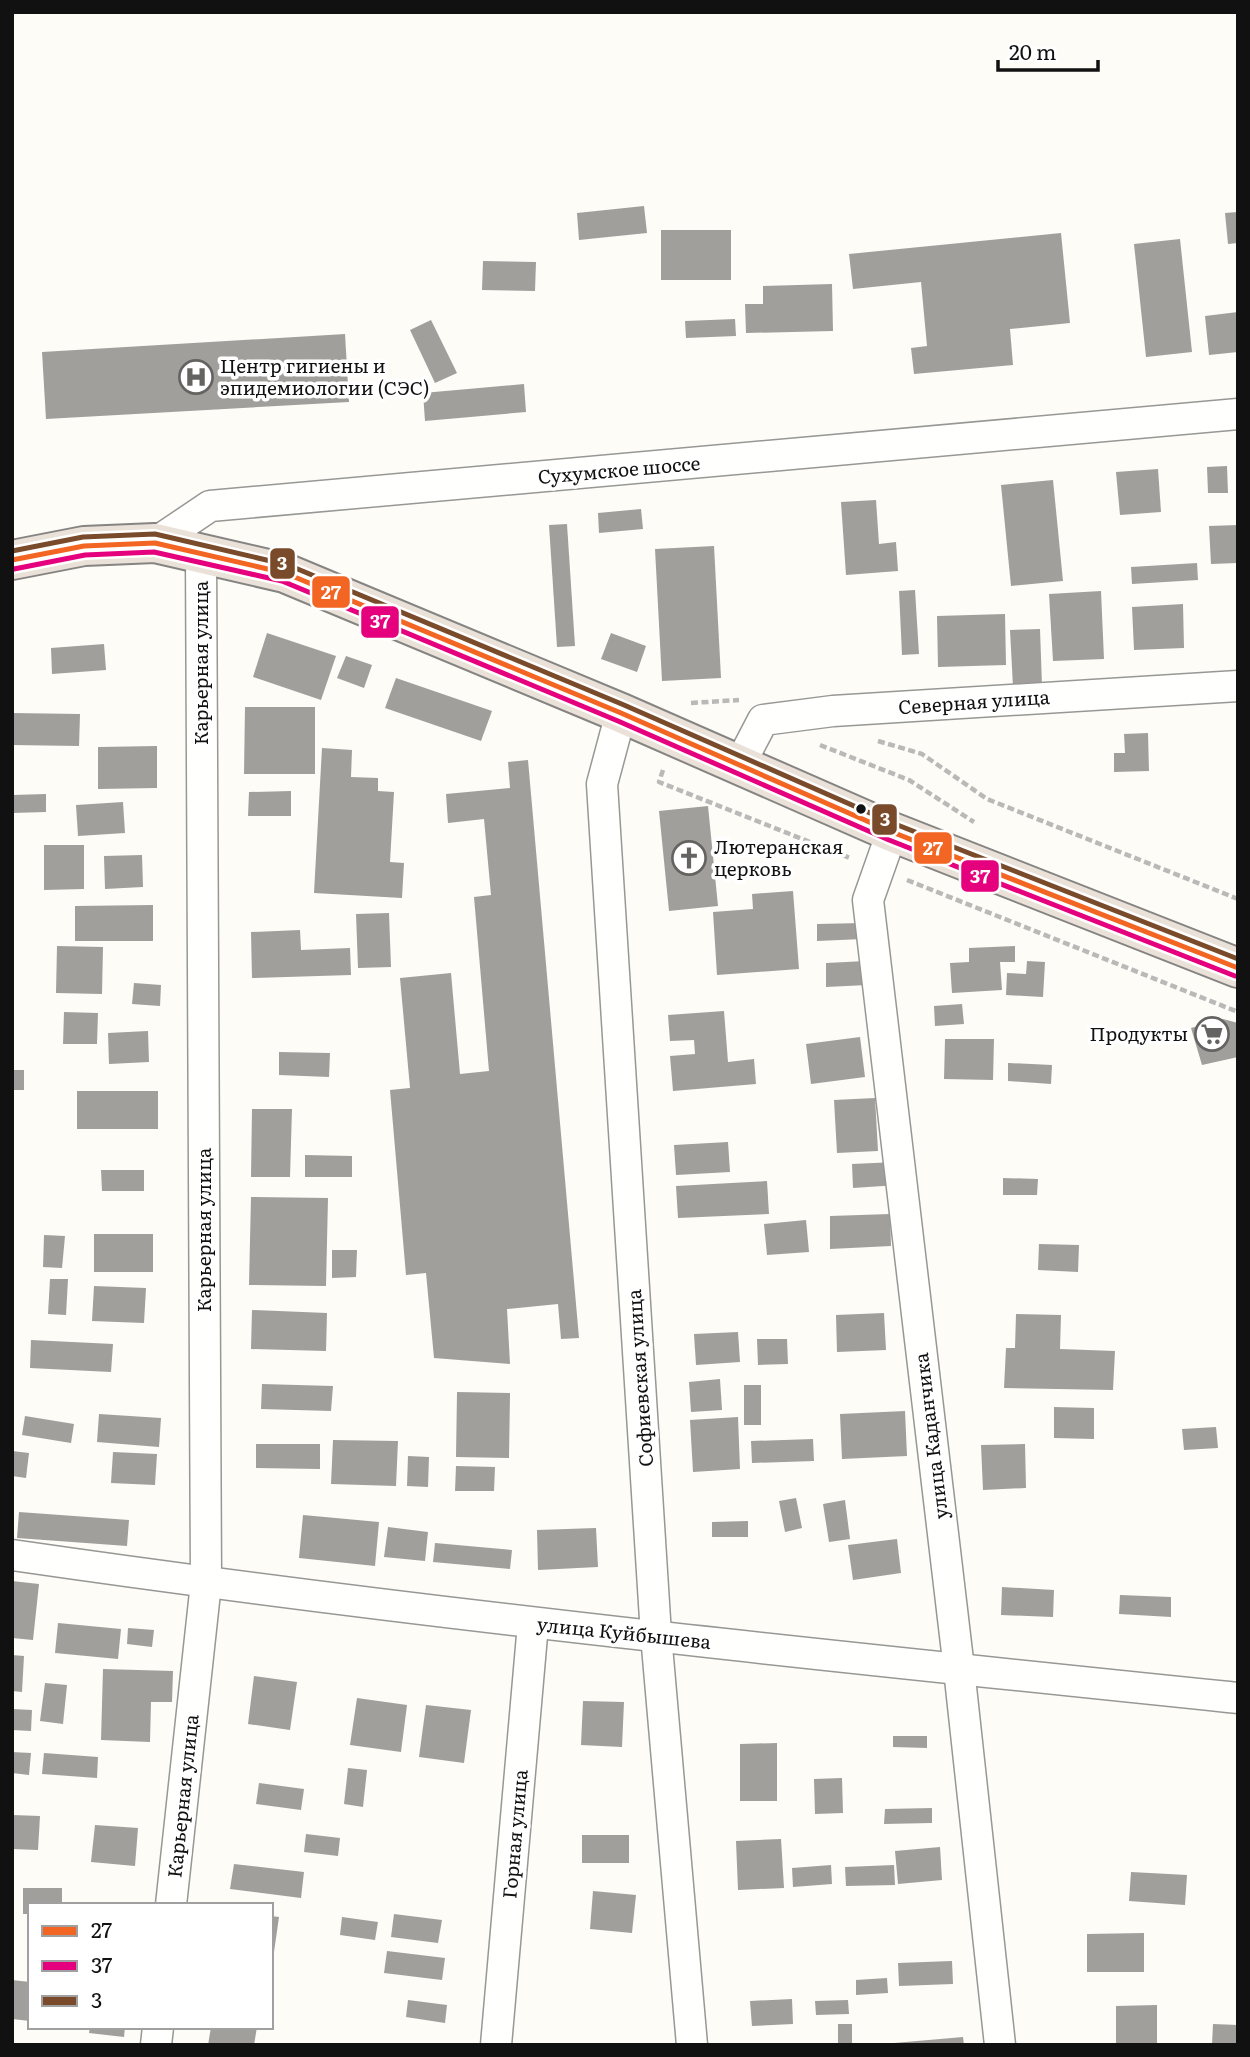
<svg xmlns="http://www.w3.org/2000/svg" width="1250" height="2057" font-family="Literata,serif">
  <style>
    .building { fill: #a19f9c }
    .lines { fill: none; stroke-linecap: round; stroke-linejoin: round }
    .street-casing { stroke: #979795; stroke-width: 33 }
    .highway-casing { stroke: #858482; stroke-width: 42 }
    .path { stroke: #b9b9b8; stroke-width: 4.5; stroke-dasharray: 7 3.5; stroke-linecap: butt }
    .street { stroke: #fffffe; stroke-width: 30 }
    .highway { stroke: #eae1d8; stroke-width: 38 }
    .bus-1-casing { stroke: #fff; stroke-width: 10 }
    .bus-2-casing { stroke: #fff; stroke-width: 10 }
    .bus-3-casing { stroke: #fff; stroke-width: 10 }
    .bus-1 { stroke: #f26522; stroke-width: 5 }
    .bus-2 { stroke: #e5007d; stroke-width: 5 }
    .bus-3 { stroke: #7a4b2a; stroke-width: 5 }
    .bus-dot { fill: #111; stroke: #fff; stroke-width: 2.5 }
    .labels { text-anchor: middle; stroke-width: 7; stroke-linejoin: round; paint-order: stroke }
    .poi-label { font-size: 19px; fill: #111; stroke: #fff; text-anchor: start }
    .street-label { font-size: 19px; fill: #111; stroke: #fff }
    .line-badge { stroke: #fff; stroke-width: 2.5 }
    .badge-label { font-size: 19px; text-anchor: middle; font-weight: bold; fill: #fff }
  </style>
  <rect width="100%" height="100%" fill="#fdfcf7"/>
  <g class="building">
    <polygon points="644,206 647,233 579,240 577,213"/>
    <polygon points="1238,212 1238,243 1228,244 1225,213"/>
    <rect x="661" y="230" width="70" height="50"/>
    <polygon points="1061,233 1070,323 1010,329 1013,365 914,374 911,348 927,346 921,282 853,289 849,254"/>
    <polygon points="1180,239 1192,352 1146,357 1134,244"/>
    <polygon points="483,261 536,262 535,291 482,290"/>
    <polygon points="832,284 833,331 746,333 745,304 763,304 763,286"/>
    <polygon points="1238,312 1238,352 1209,355 1205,316"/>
    <polygon points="735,319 736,336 686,338 685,321"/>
    <polygon points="431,320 457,373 435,383 410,330"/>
    <polygon points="345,334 349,402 46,419 42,352"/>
    <polygon points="524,384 526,412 425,421 423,393"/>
    <polygon points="1227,466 1228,493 1208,493 1207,467"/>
    <polygon points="1158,469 1161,512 1120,515 1116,472"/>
    <polygon points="1053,480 1063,581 1011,586 1001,485"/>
    <polygon points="876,500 879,544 896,542 898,571 846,575 841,502"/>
    <polygon points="641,509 643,529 599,533 598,513"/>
    <polygon points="567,524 575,646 557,647 549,525"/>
    <polygon points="1238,525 1238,563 1211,564 1209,526"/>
    <polygon points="714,546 721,678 662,681 655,549"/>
    <polygon points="1197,563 1198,580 1132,584 1131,567"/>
    <polygon points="915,590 919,654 902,655 899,591"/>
    <polygon points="1101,591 1104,659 1053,661 1049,594"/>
    <polygon points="1183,604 1184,648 1134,650 1132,607"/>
    <polygon points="1005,614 1006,665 938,667 937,616"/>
    <polygon points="1040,629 1042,686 1013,687 1010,630"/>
    <polygon points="267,633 336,656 321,700 253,677"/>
    <polygon points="611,633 646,646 637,672 601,659"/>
    <polygon points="104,644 106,670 52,674 51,648"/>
    <polygon points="346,656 372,665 364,688 337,678"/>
    <polygon points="396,678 492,711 481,741 385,708"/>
    <polygon points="245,707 315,707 315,774 244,774"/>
    <polygon points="12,713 80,714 79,746 12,745"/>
    <polygon points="1148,733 1149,771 1114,772 1114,753 1125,753 1124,734"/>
    <polygon points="157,746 157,788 98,789 98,747"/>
    <polygon points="322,748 352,750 351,777 378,778 378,791 394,792 390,862 404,863 402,898 314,893"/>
    <polygon points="528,760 579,1338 561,1339 558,1304 507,1309 510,1364 434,1358 426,1273 406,1275 390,1090 410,1088 400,978 451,973 460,1074 489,1071 474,897 491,895 484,819 448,823 446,794 510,788 508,762"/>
    <polygon points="291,791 291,816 248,816 249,792"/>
    <polygon points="46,794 46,812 12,813 12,795"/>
    <polygon points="123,802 125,833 78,836 76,805"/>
    <polygon points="708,806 718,906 669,911 659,811"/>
    <polygon points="44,845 84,845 84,889 44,890"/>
    <polygon points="142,855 143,887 105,889 104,856"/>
    <polygon points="793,891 799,969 717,975 713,912 753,909 752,894"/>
    <polygon points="153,905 153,941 75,941 75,906"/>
    <polygon points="389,913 391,967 358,968 356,914"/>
    <polygon points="862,923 863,939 817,941 817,924"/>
    <polygon points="300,930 301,950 350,948 351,975 252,978 251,932"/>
    <polygon points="57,946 103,947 102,994 56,993"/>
    <polygon points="1015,946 1015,962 1000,962 1002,990 952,993 950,963 969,962 969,948"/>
    <polygon points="866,961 867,985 826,987 826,963"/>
    <polygon points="1027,961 1045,962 1043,997 1006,995 1007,973 1026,974"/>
    <polygon points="134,983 161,985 160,1006 132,1004"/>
    <polygon points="962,1004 964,1024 935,1026 934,1006"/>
    <polygon points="724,1011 728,1062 754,1059 756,1084 673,1091 670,1056 695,1054 694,1040 670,1041 668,1015"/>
    <polygon points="64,1012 98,1013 97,1044 63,1044"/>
    <polygon points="1223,1019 1238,1023 1238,1057 1202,1065 1191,1028"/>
    <polygon points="148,1031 149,1062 109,1064 108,1033"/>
    <polygon points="860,1037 865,1077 811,1084 806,1044"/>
    <polygon points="945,1039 994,1039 993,1080 944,1079"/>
    <polygon points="279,1052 330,1053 329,1077 279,1075"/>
    <polygon points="1008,1063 1052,1065 1051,1084 1008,1081"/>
    <rect x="12" y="1070" width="12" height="20"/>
    <rect x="77" y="1091" width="81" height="38"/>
    <polygon points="875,1098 878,1151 837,1153 834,1100"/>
    <polygon points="252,1109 292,1109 290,1177 251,1177"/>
    <polygon points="728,1142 730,1172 676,1175 674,1145"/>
    <polygon points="305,1155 352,1156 352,1177 305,1177"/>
    <polygon points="896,1162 898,1185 853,1188 852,1164"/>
    <polygon points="101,1170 144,1170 144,1191 102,1191"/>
    <polygon points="1003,1178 1038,1179 1037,1195 1003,1195"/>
    <polygon points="767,1181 769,1214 678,1218 676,1186"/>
    <polygon points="251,1197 328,1198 326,1286 249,1285"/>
    <polygon points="890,1214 891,1246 830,1249 830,1216"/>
    <polygon points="806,1220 809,1252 767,1255 764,1224"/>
    <rect x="94" y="1234" width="59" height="38"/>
    <polygon points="44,1235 65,1236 62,1268 43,1267"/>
    <polygon points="1039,1244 1079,1245 1078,1272 1038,1270"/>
    <polygon points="332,1250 357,1250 356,1277 332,1278"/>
    <polygon points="50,1279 68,1279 66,1315 48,1314"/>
    <polygon points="94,1286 146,1288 144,1323 92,1321"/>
    <polygon points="252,1310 327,1313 326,1351 251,1349"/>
    <polygon points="884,1313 886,1350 837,1352 836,1315"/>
    <polygon points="1016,1314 1061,1315 1060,1349 1115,1351 1113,1390 1004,1388 1006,1348 1015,1348"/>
    <polygon points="738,1332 740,1362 696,1365 694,1334"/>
    <polygon points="757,1339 787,1339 788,1364 758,1365"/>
    <polygon points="31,1340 113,1344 111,1372 30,1368"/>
    <polygon points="720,1379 722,1410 691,1412 689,1382"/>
    <polygon points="262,1384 333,1386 331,1411 261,1409"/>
    <rect x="744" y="1385" width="17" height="40"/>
    <polygon points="457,1392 510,1393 509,1458 456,1457"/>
    <polygon points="1054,1407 1094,1408 1094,1439 1054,1438"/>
    <polygon points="905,1411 907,1456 842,1459 840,1414"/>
    <polygon points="99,1414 161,1418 159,1447 97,1442"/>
    <polygon points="25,1416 74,1424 71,1443 22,1435"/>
    <polygon points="738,1417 740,1469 693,1472 690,1420"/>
    <polygon points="1216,1427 1218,1448 1184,1450 1182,1429"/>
    <polygon points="813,1439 814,1461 752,1463 751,1441"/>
    <polygon points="333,1440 398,1441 396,1486 331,1484"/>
    <polygon points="256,1444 320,1444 320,1469 256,1468"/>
    <polygon points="1025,1444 1026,1488 983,1490 981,1445"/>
    <polygon points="12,1451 29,1453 26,1478 12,1476"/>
    <polygon points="113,1452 157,1454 155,1485 111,1483"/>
    <polygon points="408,1456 429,1457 428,1487 407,1486"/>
    <polygon points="456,1466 495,1467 494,1491 455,1491"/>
    <polygon points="796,1498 802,1528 785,1532 779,1501"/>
    <polygon points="845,1500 850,1539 829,1542 823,1504"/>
    <polygon points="19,1512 129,1520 127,1546 17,1538"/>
    <polygon points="303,1515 379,1522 375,1566 299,1558"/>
    <polygon points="748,1521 748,1537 712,1537 712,1522"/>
    <polygon points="388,1527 428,1532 425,1561 384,1557"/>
    <polygon points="596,1528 598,1567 538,1570 537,1530"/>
    <polygon points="897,1539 901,1573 853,1580 848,1545"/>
    <polygon points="435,1543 512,1550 510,1569 433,1562"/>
    <polygon points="12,1581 39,1584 33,1640 12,1638"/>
    <polygon points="1002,1587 1054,1590 1053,1617 1001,1615"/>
    <polygon points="1120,1595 1171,1597 1171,1617 1119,1614"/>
    <polygon points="58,1623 121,1629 118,1659 55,1653"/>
    <polygon points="128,1628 154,1630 152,1647 127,1644"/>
    <polygon points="12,1655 24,1656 22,1692 12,1691"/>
    <polygon points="103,1669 173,1671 172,1702 151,1702 150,1742 101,1740"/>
    <polygon points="254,1676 297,1682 290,1730 248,1724"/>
    <polygon points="45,1683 67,1685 63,1724 40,1721"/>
    <polygon points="357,1698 407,1705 401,1752 350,1745"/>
    <polygon points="583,1701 624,1702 622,1747 581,1745"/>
    <polygon points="426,1705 471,1710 464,1763 419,1757"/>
    <polygon points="12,1709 32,1710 31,1731 12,1730"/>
    <polygon points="893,1736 927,1736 927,1748 893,1747"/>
    <polygon points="777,1743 777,1801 740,1801 740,1744"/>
    <polygon points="12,1752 31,1753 29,1775 12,1773"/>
    <polygon points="44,1753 98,1757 97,1778 42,1774"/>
    <polygon points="348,1768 367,1770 363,1807 344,1804"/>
    <polygon points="842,1778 843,1813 815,1814 814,1779"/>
    <polygon points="259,1783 304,1789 301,1810 256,1804"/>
    <polygon points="932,1808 932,1823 884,1824 885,1809"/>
    <polygon points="12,1815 40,1816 38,1850 12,1849"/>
    <polygon points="95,1825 138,1828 135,1866 91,1862"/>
    <polygon points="306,1834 340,1838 338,1856 304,1852"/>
    <rect x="582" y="1835" width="47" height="28"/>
    <polygon points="781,1839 784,1888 738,1890 736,1841"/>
    <polygon points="940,1847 942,1880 898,1884 895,1851"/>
    <polygon points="234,1864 304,1872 301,1898 230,1889"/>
    <polygon points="831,1865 832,1884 793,1887 792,1868"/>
    <polygon points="894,1865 895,1885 846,1886 845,1867"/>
    <polygon points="1131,1872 1187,1875 1185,1905 1129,1901"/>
    <polygon points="23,1888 62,1888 62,1905 30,1905 30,1914 23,1914"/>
    <polygon points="593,1891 636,1895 632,1933 590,1929"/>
    <polygon points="394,1914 442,1920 438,1943 391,1937"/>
    <polygon points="271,1916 279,1917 274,1952 271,1952"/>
    <polygon points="342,1917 378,1922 375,1940 340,1935"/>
    <polygon points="1144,1933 1144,1972 1087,1972 1087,1934"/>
    <polygon points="387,1951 445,1958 442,1980 384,1973"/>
    <polygon points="952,1961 953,1984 899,1986 898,1963"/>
    <polygon points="887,1978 888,1993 856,1995 856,1980"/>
    <polygon points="12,1980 30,1982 30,2021 12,2019"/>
    <polygon points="792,1999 793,2024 752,2026 750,2001"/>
    <polygon points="408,2000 447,2005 445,2023 406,2017"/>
    <polygon points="848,2000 849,2014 816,2015 815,2001"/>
    <polygon points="1157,2005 1157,2044 1116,2044 1116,2006"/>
    <rect x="838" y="2024" width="14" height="21"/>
    <polygon points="1213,2024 1238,2025 1238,2045 1212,2045"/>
    <polygon points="90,2027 125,2027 124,2037 89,2033"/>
    <polygon points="211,2027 257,2027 254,2045 208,2045"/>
    <polygon points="963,2037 964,2045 894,2045 894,2043"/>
  </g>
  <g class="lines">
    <g class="street-casing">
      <g id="street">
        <polyline points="155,543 210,506 1238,414"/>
        <polyline points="621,713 602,784 656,1635 692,2045"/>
        <polyline points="739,766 763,720 833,711 1238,686"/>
        <polyline points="892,832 868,900 959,1669 1000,2045"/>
        <path d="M 12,1555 C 419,1614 829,1656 1238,1698"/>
        <polyline points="171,1905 206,1583 201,553"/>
        <polyline points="156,2045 158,2027"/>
        <polyline points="496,2045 533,1624"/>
      </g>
    </g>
    <g class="highway-casing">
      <polyline id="highway" points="12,560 84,546 155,543 285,573 621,713 892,832 1238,968"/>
    </g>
    <g class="path">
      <polyline points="691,703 739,700"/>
      <polyline points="878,741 922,754 987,799 1238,899"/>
      <polyline points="820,745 909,780 974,822"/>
      <polyline points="663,770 659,782 850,858"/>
      <polyline points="907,880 1238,1012"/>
    </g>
    <use href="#street" class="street"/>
    <use href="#highway" class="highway"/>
    <g class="bus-1-casing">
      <polyline id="bus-1" points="12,560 84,546 155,543 285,573 621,713 892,832 1238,968"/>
    </g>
    <g class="bus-2-casing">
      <polyline id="bus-2" points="14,569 85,555 154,552 282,581 618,721 889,840 1235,976"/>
    </g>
    <g class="bus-3-casing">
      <polyline id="bus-3" points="12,551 83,537 155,534 288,565 624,705 895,824 1238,959"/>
    </g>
    <use href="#bus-1" class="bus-1"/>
    <use href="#bus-2" class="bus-2"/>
    <use href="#bus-3" class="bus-3"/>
  </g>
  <defs>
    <g id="hospital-ring" transform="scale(1.75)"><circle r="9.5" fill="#fff" stroke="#646362" stroke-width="1.5"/><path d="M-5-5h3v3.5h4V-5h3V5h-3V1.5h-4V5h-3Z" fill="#646362"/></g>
    <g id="church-ring" transform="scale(1.75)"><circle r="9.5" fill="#fff" stroke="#646362" stroke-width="1.5"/><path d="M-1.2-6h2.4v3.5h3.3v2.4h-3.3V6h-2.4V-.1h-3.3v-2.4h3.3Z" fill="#646362"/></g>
    <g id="supermarket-ring" transform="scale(1.75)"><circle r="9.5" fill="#fff" stroke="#646362" stroke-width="1.5"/><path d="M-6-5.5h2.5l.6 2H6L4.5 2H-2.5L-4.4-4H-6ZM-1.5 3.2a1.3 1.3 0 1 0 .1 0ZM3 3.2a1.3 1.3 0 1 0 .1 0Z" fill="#646362"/></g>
  </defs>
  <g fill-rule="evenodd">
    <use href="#hospital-ring" x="196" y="377"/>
    <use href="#church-ring" x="689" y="858"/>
    <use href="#supermarket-ring" x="1212" y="1034"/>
  </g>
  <circle class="bus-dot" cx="861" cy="809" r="6"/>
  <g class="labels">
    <g class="poi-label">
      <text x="220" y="373">Центр гигиены и<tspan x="220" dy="22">эпидемиологии (СЭС)</tspan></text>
      <text x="714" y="854">Лютеранская<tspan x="714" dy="22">церковь</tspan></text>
      <text x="1188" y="1041" text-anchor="end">Продукты</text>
    </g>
    <g class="street-label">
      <text transform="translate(619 470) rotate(-5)" y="7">Сухумское шоссе</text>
      <text transform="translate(201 663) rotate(-90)" y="7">Карьерная улица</text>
      <text transform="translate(974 702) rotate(-4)" y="7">Северная улица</text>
      <text transform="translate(204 1230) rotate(-90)" y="7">Карьерная улица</text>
      <text transform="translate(640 1378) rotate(-94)" y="7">Софиевская улица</text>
      <text transform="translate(931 1436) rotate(-97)" y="7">улица Каданчика</text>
      <text transform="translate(624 1633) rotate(6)" y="7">улица Куйбышева</text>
      <text transform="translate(183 1796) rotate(-84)" y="7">Карьерная улица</text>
      <text transform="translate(515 1834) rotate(-85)" y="7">Горная улица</text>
    </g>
  </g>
  <g class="line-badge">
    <rect x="269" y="547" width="27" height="33" rx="7" fill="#7a4b2a"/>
    <rect x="311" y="575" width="40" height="34" rx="7" fill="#f26522"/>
    <rect x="360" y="605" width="40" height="34" rx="7" fill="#e5007d"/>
    <rect x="871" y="803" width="27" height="33" rx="7" fill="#7a4b2a"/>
    <rect x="913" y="831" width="40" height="34" rx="7" fill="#f26522"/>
    <rect x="960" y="859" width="40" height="34" rx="7" fill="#e5007d"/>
  </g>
  <g class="badge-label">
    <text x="282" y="570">3</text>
    <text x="331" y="599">27</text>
    <text x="380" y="628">37</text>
    <text x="885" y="826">3</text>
    <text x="933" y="855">27</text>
    <text x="980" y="883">37</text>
  </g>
  <rect width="1250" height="2057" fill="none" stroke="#111111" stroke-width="28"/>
  <rect x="28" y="1903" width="245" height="126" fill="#ffffff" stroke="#a0a0a0" stroke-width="2"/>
  <rect x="42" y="1926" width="35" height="10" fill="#f26522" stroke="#a0a0a0" stroke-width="2"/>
  <text x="91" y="1938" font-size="21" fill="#111111">27</text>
  <rect x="42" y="1961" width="35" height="10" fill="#e5007d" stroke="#a0a0a0" stroke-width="2"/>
  <text x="91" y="1973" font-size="21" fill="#111111">37</text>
  <rect x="42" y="1996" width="35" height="10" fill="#7a4b2a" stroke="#a0a0a0" stroke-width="2"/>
  <text x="91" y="2008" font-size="21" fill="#111111">3</text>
  <path d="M998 60v10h100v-10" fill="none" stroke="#111111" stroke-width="3.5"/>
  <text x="1009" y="60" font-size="21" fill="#111111" stroke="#ffffff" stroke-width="5" paint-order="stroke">20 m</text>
</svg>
